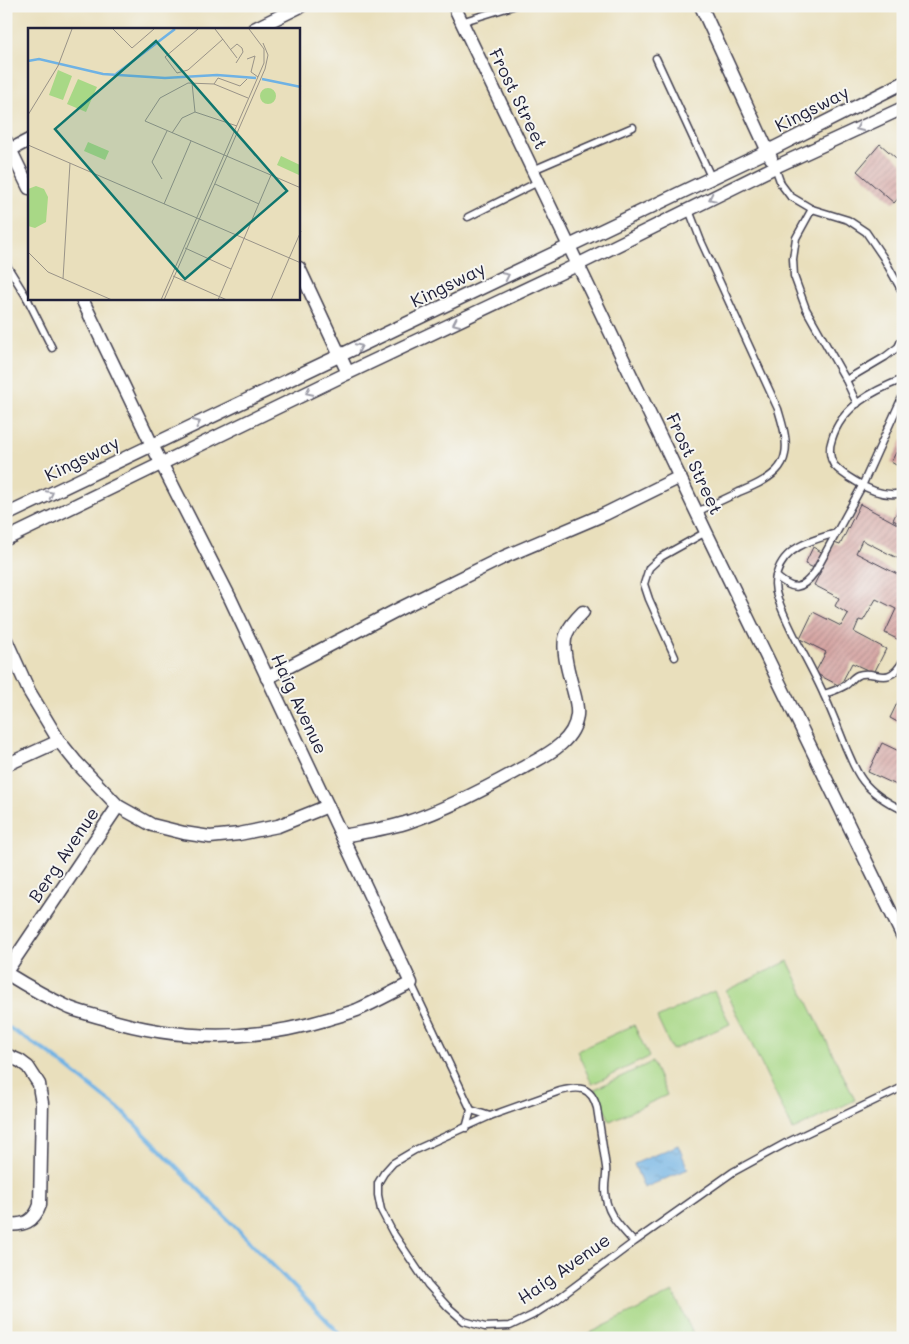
<svg xmlns="http://www.w3.org/2000/svg" width="909" height="1344" font-family="Mali,sans-serif">
  <style>
    .green { fill: #a8d886; stroke: #657d60 }
    .water { fill: url(#water-ripples); stroke: #486a90 }
    .lines { fill: none; stroke-linecap: round; stroke-linejoin: round }
    .stream { stroke: #6fb2e4; stroke-width: 4 }
    .building { fill: url(#building-hatch) }
    .service-casing { stroke: #403e4e; stroke-width: 9 }
    .minor-casing { stroke: #403e4e; stroke-width: 15 }
    .service { stroke: #fff; stroke-width: 6 }
    .minor { stroke: #fff; stroke-width: 12 }
    .oneway { stroke: #9c9ca7 }
    .labels { text-anchor: middle; stroke-width: 4; stroke-linejoin: round; paint-order: stroke }
    .street-label { font-size: 18px; fill: #22223b; stroke: #f6f6f2 }
    .inset-river { fill: none; stroke: #6fb2e4; stroke-width: 2.5 }
    .inset-road { fill: none; stroke: #999388; stroke-width: 1 }
    .view { fill: #0f766e; fill-opacity: 0.15; stroke: #0f766e; stroke-width: 2.5 }
    .inset-edge { fill: none; stroke: #22223b; stroke-width: 2.5 }
  </style>
  <defs>
    <pattern id="water-ripples" width="26" height="14" patternUnits="userSpaceOnUse" patternTransform="scale(1.25)"><rect width="26" height="14" fill="#6fb2e4"/><path d="M2 4q2-2 4 0t4 0M15 11q2-2 4 0t4 0" fill="none" stroke="#5b90ba"/></pattern>
    <pattern id="building-hatch" width="6" height="6" patternUnits="userSpaceOnUse" patternTransform="scale(1.25)"><rect width="6" height="6" fill="#d4a19f"/><path d="M-1 1l2-2M0 6l6-6M5 7l2-2" fill="none" stroke="#ac8383"/></pattern>
  </defs>
  <rect width="100%" height="100%" fill="#f6f6f2"/>
  <filter id="ink" filterUnits="userSpaceOnUse"><feTurbulence type="fractalNoise" baseFrequency=".02" numOctaves="2"/><feDisplacementMap in="SourceGraphic" scale="10" xChannelSelector="R" yChannelSelector="G"/><feConvolveMatrix kernelMatrix="1 2 1 2 8 2 1 2 1" color-interpolation-filters="sRGB"/></filter>
  <filter id="wash" filterUnits="userSpaceOnUse"><feTurbulence type="fractalNoise" baseFrequency=".0096" numOctaves="4" result="noise"/><feDisplacementMap in="SourceGraphic" scale="20" xChannelSelector="R" yChannelSelector="G"/><feGaussianBlur stdDeviation="1.12" result="paint"/><feColorMatrix in="noise" values="0 0 0 0 0 0 0 0 0 0 0 0 0 0 0 0 0 1.4 0 .05"/><feComposite in="paint" operator="in"/></filter>
  <g filter="url(#wash)">
    <rect width="100%" height="100%" fill="#e9dfbc"/>
    <g class="green">
      <polygon points="788,961 855,1100 793,1130 726,991"/>
      <polygon points="714,991 730,1024 672,1050 657,1018"/>
      <polygon points="634,1025 649,1057 592,1084 577,1051"/>
      <polygon points="652,1062 667,1095 610,1121 595,1089"/>
      <polygon points="673,1292 695,1338 580,1338"/>
    </g>
    <polygon class="water" points="678,1145 688,1169 644,1188 634,1164"/>
    <g class="lines">
      <g class="stream">
        <polyline points="6,1026 50,1054 123,1112 344,1338"/>
        <polyline points="6,1337 17,1338"/>
      </g>
    </g>
    <g id="blocks">
      <g class="building">
        <polygon points="880,144 903,164 903,193 894,203 857,171"/>
        <polygon points="903,439 903,469 891,462"/>
        <polygon points="860,504 903,527 903,561 862,540 856,553 903,577 903,642 885,633 896,609 876,599 863,621 859,620 854,632 886,649 874,673 852,663 840,686 815,673 826,652 800,639 813,612 841,626 848,614 835,606 839,598 814,585 821,571 805,564 813,547 828,556 834,543 840,545"/>
        <polygon points="899,507 903,509 903,525 893,520"/>
        <polygon points="903,691 903,725 890,718"/>
        <polygon points="882,743 903,753 903,788 868,772"/>
      </g>
    </g>
  </g>
  <g filter="url(#ink)">
    <use href="#blocks" fill-opacity="0" stroke="#403e4e" stroke-width="1"/>
    <g class="lines">
      <g class="service-casing">
        <g id="service">
          <polyline points="461,22 513,6"/>
          <polyline points="656,58 711,177"/>
          <polyline points="775,167 781,184 790,196 812,209 848,220 866,232 883,257 903,293"/>
          <polyline points="533,170 633,127"/>
          <polyline points="812,209 796,238 793,259 794,276 806,309 846,380 857,404"/>
          <path d="M 689,210 L 701,241 L 778,409 C 782,423 788,440 785,454 C 784,460 780,467 776,471 C 766,481 751,487 739,492 C 725,499 711,505 697,512"/>
          <polyline points="468,217 538,182"/>
          <polyline points="6,264 27,298 29,297"/>
          <polyline points="27,298 52,348"/>
          <path d="M 903,379 C 873,391 842,406 832,439 C 829,447 829,457 834,465 C 840,472 848,477 855,481 C 870,491 886,497 903,493"/>
          <polyline points="846,380 885,357 898,347 903,337"/>
          <path d="M 836,533 C 813,540 785,546 777,573 C 774,581 775,591 778,599 C 790,633 810,663 824,695 C 832,712 839,730 846,748 C 851,759 855,771 863,781 C 873,794 888,803 903,810"/>
          <path d="M 776,576 C 793,591 801,591 815,572 L 862,486 L 903,395"/>
          <polyline points="675,657 649,599 644,584 649,568 661,557 706,532"/>
          <path d="M 824,694 C 831,692 839,689 846,685 C 850,682 853,677 858,675 C 875,668 887,689 903,661"/>
          <polyline points="411,983 471,1110 466,1128"/>
          <polyline points="471,1110 490,1116"/>
          <path d="M 634,1242 C 618,1225 604,1211 605,1187 C 605,1180 607,1174 606,1167 L 597,1108 C 591,1086 579,1086 560,1091 L 490,1116 L 415,1150 L 393,1163 L 384,1173 L 378,1183 L 378,1195 L 381,1210 L 393,1233 L 428,1285 L 448,1307 L 464,1321 L 485,1327 L 510,1326 L 533,1315 L 555,1301 L 634,1242 L 733,1172 L 786,1143 L 903,1087"/>
        </g>
      </g>
      <g class="minor-casing">
        <g id="minor">
          <polyline points="454,6 706,532 903,937"/>
          <polyline points="701,6 771,158"/>
          <polyline points="254,29 301,6"/>
          <polyline points="6,141 29,188"/>
          <polyline points="10,150 29,140"/>
          <polyline points="299,268 348,373"/>
          <polyline points="6,515 768,151 903,83"/>
          <polyline points="6,539 348,373 579,264 775,167 903,108"/>
          <polyline points="6,640 29,691 59,741 76,762 118,806 152,825 184,833 210,837 239,834 278,826 328,806"/>
          <polyline points="267,678 399,609 504,557 605,514 680,477"/>
          <polyline points="6,765 59,741"/>
          <path d="M 342,836 C 363,832 385,829 405,823 C 445,810 483,790 519,770 C 533,762 549,755 561,744 C 570,736 576,726 577,715 C 578,706 575,697 573,689 C 569,675 560,646 567,633 C 570,625 577,618 583,612"/>
          <polyline points="6,972 118,806"/>
          <path d="M 6,973 C 27,986 48,998 70,1008 C 80,1012 92,1015 103,1018 C 177,1041 253,1042 328,1019 C 337,1016 347,1014 357,1010 C 375,1002 393,992 411,983 L 230,598 L 152,445 L 82,299"/>
          <path d="M 6,1055 L 20,1061 L 28,1067 L 39,1084 L 40,1092 L 42,1103 L 40,1205 C 34,1222 24,1226 6,1224"/>
        </g>
      </g>
      <use href="#service" class="service"/>
      <use href="#minor" class="minor"/>
    </g>
    <defs><path id="oneway-chevron" d="M-2-3.5L2.5 0L-2 3.5" fill="none" stroke-width="1.6" stroke-linecap="round" stroke-linejoin="round" transform="scale(1.25)"/></defs>
    <g class="oneway">
      <use href="#oneway-chevron" transform="translate(859 128) rotate(155)"/>
      <use href="#oneway-chevron" transform="translate(712 198) rotate(154)"/>
      <use href="#oneway-chevron" transform="translate(506 276) rotate(-26)"/>
      <use href="#oneway-chevron" transform="translate(456 323) rotate(155)"/>
      <use href="#oneway-chevron" transform="translate(359 347) rotate(-26)"/>
      <use href="#oneway-chevron" transform="translate(309 392) rotate(154)"/>
      <use href="#oneway-chevron" transform="translate(197 423) rotate(-25)"/>
      <use href="#oneway-chevron" transform="translate(50 494) rotate(-26)"/>
    </g>
  </g>
  <g class="labels">
    <g class="street-label">
      <text transform="translate(518 99) rotate(64)" y="6">Frost Street</text>
      <text transform="translate(812 109) rotate(-27)" y="6">Kingsway</text>
      <text transform="translate(448 285) rotate(-26)" y="6">Kingsway</text>
      <text transform="translate(82 459) rotate(-26)" y="6">Kingsway</text>
      <text transform="translate(694 464) rotate(65)" y="6">Frost Street</text>
      <text transform="translate(299 704) rotate(65)" y="6">Haig Avenue</text>
      <text transform="translate(64 855) rotate(-56)" y="6">Berg Avenue</text>
      <text transform="translate(564 1269) rotate(-35)" y="6">Haig Avenue</text>
    </g>
  </g>
  <g transform="translate(28 28)">
    <rect width="272" height="272" fill="#e9dfbc"/>
    <path d="M 30,42 L 44,48 L 35,72 L 21,67 ZM 50,51 L 69,59 L 58,84 L 39,76 ZM232 68a8 8 0 1 1 16 0a8 8 0 1 1-16 0ZM 60,114 L 81,123 L 77,132 L 56,123 ZM 253,128 L 272,137 L 271,147 L 249,137 ZM 8,158 L 16,161 L 20,169 L 18,194 L 7,200 L 0,198 L 0,161 Z" fill="#a8d886"/>
    <path class="inset-river" d="M 0,33 L 11,31 L 75,46 L 137,50 L 189,47 L 228,50M 88,46 L 147,1M 234,51 L 273,59"/>
    <path class="inset-road" d="M 85,1 L 104,20 L 126,1M 170,1 L 137,29 L 149,45 L 160,42 L 195,11M 187,1 L 209,30M 202,22 L 209,16 L 214,20 L 215,24 L 208,35M 219,31 L 227,28 L 223,44 L 230,49M 164,55 L 167,84M 186,56 L 190,50 L 212,58 L 219,51M 220,70 L 186,56 L 160,55 L 132,70 L 117,93 L 273,160M 0,87 L 30,38 L 44,1M 144,105 L 154,90 L 167,84 L 209,98M 0,117 L 273,235M 134,151 L 124,134 L 139,103M 187,156 L 231,176M 136,176 L 163,113M 157,220 L 203,241M 0,224 L 20,244 L 84,272M 145,248 L 199,272M 35,251 L 42,135M 133,272 L 236,35 L 236,21 L 221,1M 136,272 L 237,41 L 240,27 L 235,15M 190,272 L 243,147M 243,272 L 273,203"/>
    <path class="view" d="M 128,13 L 259,163 L 157,251 L 27,101 Z"/>
    <rect width="272" height="272" class="inset-edge"/>
  </g>
  <rect width="909" height="1344" fill="none" stroke="#f6f6f2" stroke-width="25"/>
</svg>
